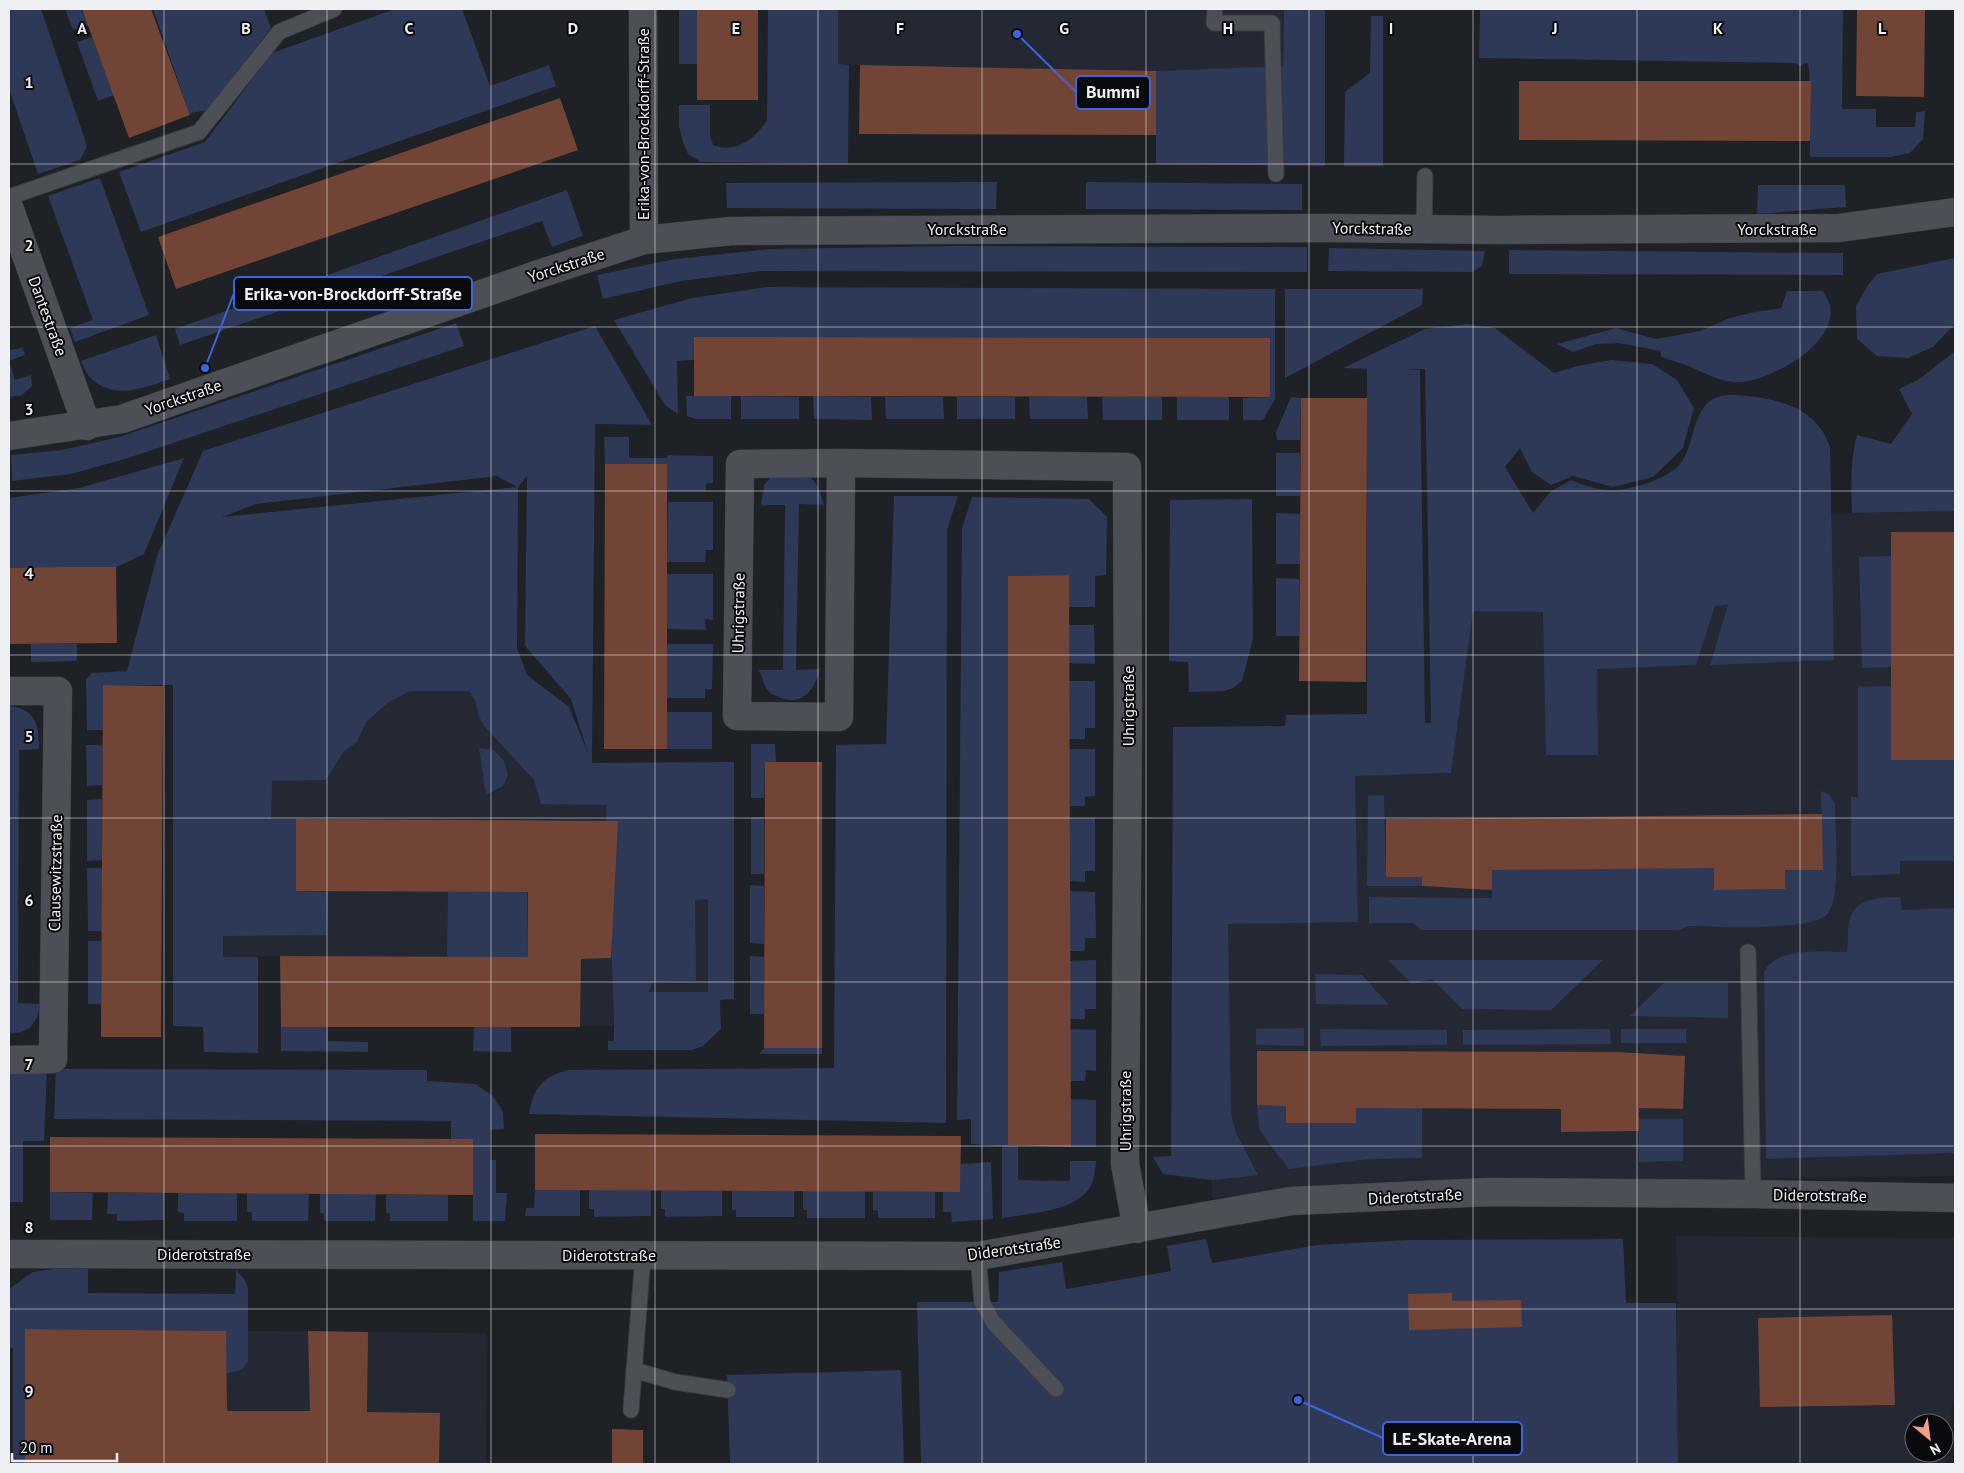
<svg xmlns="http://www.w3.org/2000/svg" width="1964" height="1473" font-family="'PT Sans',sans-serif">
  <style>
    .built { fill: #242833; fill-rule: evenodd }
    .green { fill: #2e3857; fill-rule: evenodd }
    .building { fill: #714436 }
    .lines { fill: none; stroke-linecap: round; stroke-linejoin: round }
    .lane-casing { stroke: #3b3d41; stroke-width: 17 }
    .street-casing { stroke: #3b3d41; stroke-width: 29 }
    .lane { stroke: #4d4f56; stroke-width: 15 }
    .street { stroke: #4d4f56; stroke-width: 28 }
    .grid { fill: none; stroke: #eef0f4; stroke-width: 1; stroke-opacity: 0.55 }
    .labels { text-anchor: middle; stroke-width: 4; stroke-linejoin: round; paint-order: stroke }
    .street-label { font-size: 16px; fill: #eef0f4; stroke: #090a0d }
    .grid-label { font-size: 16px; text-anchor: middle; font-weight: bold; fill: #eef0f4; stroke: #090a0d; stroke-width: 4; stroke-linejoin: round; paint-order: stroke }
    .leader { fill: none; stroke: #3c66dc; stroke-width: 2 }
    .callout-dot { fill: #3c66dc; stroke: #090a0d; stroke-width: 2 }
    .callout { fill: #090a0d; stroke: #3c66dc; stroke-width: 2 }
    .callout-label { font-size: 18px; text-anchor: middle; font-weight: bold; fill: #eef0f4 }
  </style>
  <rect width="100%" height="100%" fill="#1e2126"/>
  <g class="built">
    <polygon points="838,9 1284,9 1283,67 1156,71 1156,135 859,134 860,65 838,64"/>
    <polygon points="518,487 517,648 565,779 709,779 708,992 613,992 614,1026 281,1027 280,956 223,957 220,518"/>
    <polygon points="1955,511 1955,1176 1382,1183 1212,1198 1212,779 1451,773 1479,559 1831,514"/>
    <path d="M 1676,1236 L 1955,1238 L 1955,1387 L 1945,1464 L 1678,1464 ZM 1914,1423 L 1944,1423 L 1944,1453 L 1914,1453 Z"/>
    <polygon points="25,1329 487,1333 486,1464 26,1464"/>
  </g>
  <g class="green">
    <polygon points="9,9 41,9 87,146 80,160 38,174 9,89"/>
    <polygon points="65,9 81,9 88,25 73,30"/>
    <polygon points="153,9 264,9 271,28 207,110 192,113 190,115"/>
    <polygon points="395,9 462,9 490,86 549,65 556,86 141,232 119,172 205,142 272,53"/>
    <rect x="679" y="9" width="18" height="55"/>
    <path d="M 768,9 L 838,9 L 838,64 L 849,65 L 848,164 L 701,162 L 688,154 L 683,142 L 679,126 L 679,105 L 710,105 L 710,135 L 713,145 C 735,154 755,139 767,120 Z"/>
    <polygon points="1284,9 1325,9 1325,166 1156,164 1156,71 1283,66"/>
    <polygon points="1480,9 1843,9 1842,109 1876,109 1876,127 1915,127 1916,112 1925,111 1923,139 1910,153 1891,157 1810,157 1810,81 1808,63 1805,63 1800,67 1796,63 1479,58"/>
    <polygon points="1371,16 1383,16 1383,166 1344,166 1345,92 1370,73"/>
    <polygon points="92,37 114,95 98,101 77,42"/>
    <polygon points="100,178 149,315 75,342 70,328 93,320 48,196"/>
    <polygon points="997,182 996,209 727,208 726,183"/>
    <polygon points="1086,182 1302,184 1302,210 1086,209"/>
    <polygon points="1758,185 1845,185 1846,207 1757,214"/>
    <polygon points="567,190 583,236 552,247 542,221 180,345 175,329"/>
    <polygon points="960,246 1307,247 1307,272 761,271 681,281 603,299 597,275 675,259 770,249"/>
    <polygon points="1329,248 1485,251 1482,266 1472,272 1328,271"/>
    <polygon points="1509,250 1843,253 1843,275 1509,274"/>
    <polygon points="1955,258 1955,324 1933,347 1908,358 1877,356 1857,339 1856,306 1868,285 1877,274"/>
    <polygon points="767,287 1275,289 1275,399 1263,420 1243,420 1243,398 1270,397 1270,338 695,337 694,360 677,361 678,414 665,405 614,320 692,298"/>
    <polygon points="1285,289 1423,289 1422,305 1285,378"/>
    <path d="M 1787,291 L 1823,291 C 1825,295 1829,301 1830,305 C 1838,344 1773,379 1741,382 C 1723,384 1703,372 1686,365 C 1678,362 1669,360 1661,357 L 1661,351 L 1618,343 L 1596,344 L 1573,352 L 1557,344 L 1616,328 L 1656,339 L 1700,331 L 1727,319 L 1749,313 L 1781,308 Z"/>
    <polygon points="456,323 464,346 128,458 71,474 12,481 11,455 62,450 119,437"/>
    <path d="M 1467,324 L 1495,328 L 1554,373 L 1577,366 L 1611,360 L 1652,364 L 1677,380 L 1694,408 L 1683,448 L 1653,477 L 1613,487 L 1573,476 L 1551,485 L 1532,472 L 1520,448 L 1505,467 L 1533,513 L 1550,492 L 1571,480 C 1582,485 1595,489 1607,490 C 1626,492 1669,479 1681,463 C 1694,445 1692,415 1710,401 C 1721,393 1734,395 1747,396 C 1774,399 1804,405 1821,429 C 1825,434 1827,441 1830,446 L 1834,660 L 1710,665 L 1728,605 L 1715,606 L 1696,665 L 1597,669 L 1598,755 L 1546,755 L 1543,612 L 1473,611 L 1451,773 L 1355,776 L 1358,922 L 1228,924 L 1231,1114 L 1236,1133 L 1258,1175 L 1212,1180 L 1163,1174 L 1153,1157 L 1171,1156 L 1173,727 L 1285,726 L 1286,715 L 1367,714 L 1367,369 L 1343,368 L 1425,329 ZM 1405,369 L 1425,369 L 1431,723 L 1425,723 L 1420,370 Z"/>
    <path d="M 595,326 L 652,425 L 595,424 L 592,763 L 734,762 L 734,999 L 720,1000 L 721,1029 L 703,1046 L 692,1050 L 608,1050 L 608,1041 L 614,1041 L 614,1019 L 606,805 L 541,804 L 534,780 L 484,726 L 478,714 L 475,700 L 469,691 L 410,691 L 389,702 L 366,722 L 357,742 L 343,752 L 326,780 L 272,781 L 271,819 L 296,819 L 296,891 L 328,892 L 327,935 L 223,936 L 223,957 L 258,957 L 258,1053 L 204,1052 L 203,1027 L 173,1026 L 173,685 L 103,685 L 103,730 L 87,730 L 86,679 L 92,673 L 127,671 L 157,556 L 203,451 ZM 497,476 L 517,487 L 222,517 L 256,504 ZM 527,476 L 525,646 L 571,699 L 588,753 L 569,707 L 527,675 L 517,648 L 518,487 ZM 708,899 L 708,992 L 648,992 L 653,982 L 696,981 L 695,900 Z"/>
    <path d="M 156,335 L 170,379 C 144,388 111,402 88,375 C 85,371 83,365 81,361 Z"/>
    <polygon points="23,348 25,355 9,361 15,380 31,375 32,386 22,395 9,397 9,350"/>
    <path d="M 1955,351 L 1955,511 L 1852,513 C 1851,487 1850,461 1857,435 L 1891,444 L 1912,414 L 1899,389 L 1918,380 Z"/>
    <polygon points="686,396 731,396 731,419 696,419 687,416"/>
    <polygon points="741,396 799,397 799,419 741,419"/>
    <polygon points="813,396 871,397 872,420 814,419"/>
    <polygon points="885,397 943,397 944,419 886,419"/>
    <rect x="957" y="397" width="58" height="22"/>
    <polygon points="1029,397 1087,397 1088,419 1030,419"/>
    <polygon points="1102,397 1162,397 1162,420 1103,420"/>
    <rect x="1177" y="397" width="52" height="23"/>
    <polygon points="1291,397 1301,398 1300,440 1277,440 1276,432"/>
    <polygon points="604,437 629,437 629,458 667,458 668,455 713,456 713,483 706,483 706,491 667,491 667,464 605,464"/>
    <rect x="1276" y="453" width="24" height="43"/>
    <polygon points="184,458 144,554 117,567 9,568 9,498 79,488"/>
    <path d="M 774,473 C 805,473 816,471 824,505 L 799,504 L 796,670 L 820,669 C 815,689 802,708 779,697 C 776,696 771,694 769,692 C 764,686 762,677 759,670 L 783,670 L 785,505 L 761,505 L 764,485 Z"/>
    <path d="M 894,496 L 958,496 L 947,530 L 946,1123 L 529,1114 C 534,1087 541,1078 568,1070 L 834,1068 L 836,745 L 886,744 Z"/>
    <path d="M 972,497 L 1089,499 L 1107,517 L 1106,575 L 1095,576 L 1095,607 L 1069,607 L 1069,575 L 1008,576 L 1008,1145 L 1018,1146 L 1018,1180 L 1070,1181 L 1070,1161 L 1096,1161 C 1095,1168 1095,1175 1093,1181 C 1082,1212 1030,1213 1002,1218 L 1002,1146 L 971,1144 L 971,1119 L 957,1120 L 962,528 Z"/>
    <polygon points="1252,499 1253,639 1242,681 1233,688 1224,691 1189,692 1188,662 1169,661 1170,500"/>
    <polygon points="668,502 713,502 713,550 706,550 705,562 667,562"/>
    <polygon points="1276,513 1300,514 1300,564 1276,564"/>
    <polygon points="1891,556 1891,667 1862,668 1859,557"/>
    <polygon points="667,574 713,574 713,620 705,619 706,630 667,629"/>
    <polygon points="1276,578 1299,579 1299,636 1276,636"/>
    <polygon points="1069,625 1094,625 1095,664 1069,663"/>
    <polygon points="31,644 77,644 77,661 31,662"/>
    <polygon points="667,644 713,644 712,689 705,689 705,698 667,698"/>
    <polygon points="1069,681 1095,681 1095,728 1085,728 1085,739 1069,739"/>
    <polygon points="1891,686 1891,760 1955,760 1955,888 1954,861 1900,861 1900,874 1851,876 1851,797 1858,797 1858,687"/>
    <path d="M 10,706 C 37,710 39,726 39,749 L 19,750 L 18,1003 L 40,1004 C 38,1023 29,1034 9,1033 L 9,707 Z"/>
    <rect x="667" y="712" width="45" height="37"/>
    <polygon points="751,744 775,744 776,762 765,762 764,798 751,798"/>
    <polygon points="86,745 103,745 102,785 87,786"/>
    <polygon points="479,748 494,750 504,761 508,775 503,786 486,795"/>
    <polygon points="1069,749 1095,749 1095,796 1085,797 1085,806 1070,806"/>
    <path d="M 1821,791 L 1829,794 L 1835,803 C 1835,827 1841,893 1829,912 C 1817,933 1714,926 1689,926 L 1679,930 L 1421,930 L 1414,923 L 1369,923 L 1369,897 L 1492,898 L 1492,870 L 1714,867 L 1714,890 L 1784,889 L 1785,870 L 1823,870 Z"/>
    <polygon points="1384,795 1386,877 1422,877 1422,886 1367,886 1368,796"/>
    <polygon points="102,799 102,860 87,861 87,800"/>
    <rect x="751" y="817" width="13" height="57"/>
    <polygon points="1070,818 1095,818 1095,871 1085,871 1085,882 1070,881"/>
    <polygon points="87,868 102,868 102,931 88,931"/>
    <polygon points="750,885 764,886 764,944 750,943"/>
    <polygon points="1070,891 1095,892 1096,938 1085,938 1085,951 1070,951"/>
    <polygon points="448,892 527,892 528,957 447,957"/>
    <path d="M 1900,897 L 1902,910 L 1955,908 L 1955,1153 L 1766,1159 L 1764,972 C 1777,946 1822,952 1847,952 C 1849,941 1846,925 1851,916 C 1859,896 1882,898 1900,897 Z"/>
    <polygon points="88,941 102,941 101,1004 88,1004"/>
    <polygon points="750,956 764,957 764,1014 750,1014"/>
    <polygon points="1096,960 1096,1009 1085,1009 1085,1019 1070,1019 1070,961"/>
    <polygon points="1388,960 1603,960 1551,1010 1462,1009 1432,979 1412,984"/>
    <polygon points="1315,974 1362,975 1389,1005 1316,1004"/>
    <polygon points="1664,983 1728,983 1728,1018 1630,1016"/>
    <polygon points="281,1027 328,1027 328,1041 368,1042 368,1052 281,1051"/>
    <polygon points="474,1027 511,1027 511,1052 473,1051"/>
    <polygon points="1304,1028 1304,1046 1256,1045 1256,1029"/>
    <polygon points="1070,1029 1096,1030 1096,1071 1086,1070 1085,1081 1070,1081"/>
    <polygon points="1320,1029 1447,1030 1447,1045 1321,1046"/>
    <polygon points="1610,1029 1611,1044 1463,1045 1463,1030"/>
    <rect x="1621" y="1029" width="65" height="14"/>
    <polygon points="764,1048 822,1048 822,1054 759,1054"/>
    <polygon points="56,1069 427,1070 427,1081 475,1084 493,1096 503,1112 504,1129 490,1130 490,1160 496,1160 496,1193 507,1193 505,1221 473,1221 473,1139 451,1139 451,1121 54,1119"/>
    <polygon points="47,1070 44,1141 23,1141 23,1202 9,1202 9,1071"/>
    <polygon points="1070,1099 1096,1100 1096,1147 1071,1147"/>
    <polygon points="1257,1105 1286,1106 1287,1123 1356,1123 1356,1108 1422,1108 1422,1158 1370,1159 1288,1169 1259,1129"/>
    <polygon points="1639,1119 1683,1119 1683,1161 1639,1162"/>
    <polygon points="991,1162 993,1219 952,1222 951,1212 943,1212 943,1192 960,1192 960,1164"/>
    <polygon points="535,1190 580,1190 580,1216 525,1216 526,1208 534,1208"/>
    <polygon points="589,1190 651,1190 651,1216 594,1217 594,1209 589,1209"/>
    <polygon points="661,1190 722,1190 722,1216 665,1217 665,1209 661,1209"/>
    <polygon points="732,1191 794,1191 794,1217 736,1217 736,1210 732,1210"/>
    <polygon points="803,1191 865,1191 865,1218 807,1218 807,1210 803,1210"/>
    <polygon points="50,1192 93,1193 92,1220 50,1220"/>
    <polygon points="873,1192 935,1192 935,1218 878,1218 878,1211 873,1210"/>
    <polygon points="108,1193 164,1193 164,1220 117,1221 117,1214 107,1214"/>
    <polygon points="178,1193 237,1193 237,1221 184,1221 184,1213 178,1212"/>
    <polygon points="247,1193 309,1194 308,1221 252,1221 252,1212 247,1212"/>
    <polygon points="320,1194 376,1194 375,1221 324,1221 324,1214 320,1213"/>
    <polygon points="386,1195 448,1195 448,1221 390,1221 390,1214 386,1213"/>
    <polygon points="1206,1239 1212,1263 1317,1245 1407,1240 1623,1239 1626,1303 1676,1303 1678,1464 921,1464 917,1302 998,1302 999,1272 1062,1262 1066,1289 1171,1271 1167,1246"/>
    <path d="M 53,1269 L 88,1269 L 88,1293 L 235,1294 L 236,1270 L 245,1280 L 248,1288 L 248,1361 C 243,1371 237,1372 226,1373 L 226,1331 L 25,1329 L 25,1464 L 13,1464 L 13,1348 L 9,1348 L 9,1289 L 33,1272 Z"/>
    <polygon points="901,1370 904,1464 730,1464 727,1375"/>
  </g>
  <g class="building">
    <polygon points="82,9 151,9 190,115 129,138"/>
    <rect x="697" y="9" width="61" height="91"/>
    <polygon points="1857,9 1925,9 1924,97 1856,96"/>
    <polygon points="860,65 1156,71 1156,135 859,134"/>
    <polygon points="1519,81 1811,81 1810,141 1519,140"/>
    <polygon points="560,98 578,150 176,289 158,237"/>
    <polygon points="694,337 1270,338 1270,397 694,396"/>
    <polygon points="1301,398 1367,398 1366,682 1299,681"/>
    <polygon points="605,464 667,464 667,749 604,749"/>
    <rect x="1891" y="532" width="64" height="228"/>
    <polygon points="58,567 116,567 117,643 9,644 9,568"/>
    <polygon points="1069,575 1071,1147 1008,1145 1008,576"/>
    <polygon points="103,685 163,686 161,1037 101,1037"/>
    <polygon points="765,762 822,762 822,1048 764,1048"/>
    <polygon points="1822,814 1823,870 1785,870 1785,889 1714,890 1714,868 1492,870 1492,890 1422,886 1422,877 1386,877 1386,819"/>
    <polygon points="296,819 618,821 611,958 581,959 580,1027 281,1027 280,956 528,957 528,892 296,891"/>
    <polygon points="1257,1051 1617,1052 1685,1056 1683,1109 1639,1108 1639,1131 1561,1132 1561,1109 1356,1108 1356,1123 1286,1123 1286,1106 1257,1105"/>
    <polygon points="535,1134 961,1136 960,1192 535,1190"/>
    <polygon points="50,1137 473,1139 473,1195 50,1192"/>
    <polygon points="1452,1293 1452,1301 1521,1300 1522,1327 1409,1330 1408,1294"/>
    <polygon points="1892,1315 1895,1405 1760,1407 1758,1318"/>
    <polygon points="25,1329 226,1331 227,1411 310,1411 308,1331 368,1332 367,1412 440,1413 439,1464 25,1464"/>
    <polygon points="612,1429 643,1430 643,1464 612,1464"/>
  </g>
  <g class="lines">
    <g class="lane-casing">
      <g id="lane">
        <polyline points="1215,9 1214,23 1272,23 1276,174"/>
        <polyline points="9,197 199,132 279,32 334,9"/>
        <polyline points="1424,229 1425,176"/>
        <polyline points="1748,952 1753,1194"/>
        <polyline points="978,1256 982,1302 993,1322 1056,1389"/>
        <polyline points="634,1370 675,1382 728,1390"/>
        <polyline points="631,1410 643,1256"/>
      </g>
    </g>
    <g class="street-casing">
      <g id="street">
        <polyline points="643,9 644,240"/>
        <polyline points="9,207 87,426"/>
        <polyline points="9,436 122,419 539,274 644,240 731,231 1333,228 1499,230 1839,228 1955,212"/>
        <polyline points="841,463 839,717 737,716 740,464 841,463 1127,467 1128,708 1125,1164 1137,1229"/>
        <polyline points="9,691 58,691 53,1059 9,1060"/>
        <polyline points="9,1254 978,1256 1291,1201 1489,1192 1753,1194 1955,1198"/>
      </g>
    </g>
    <use href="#lane" class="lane"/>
    <use href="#street" class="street"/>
  </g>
  <path class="grid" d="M 164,9 L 164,1464M 327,9 L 327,1464M 491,9 L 491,1464M 655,9 L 655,1464M 818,9 L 818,1464M 982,9 L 982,1464M 1146,9 L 1146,1464M 1309,9 L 1309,1464M 1473,9 L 1473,1464M 1637,9 L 1637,1464M 1800,9 L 1800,1464M 9,164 L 1955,164M 9,327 L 1955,327M 9,491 L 1955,491M 9,655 L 1955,655M 9,818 L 1955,818M 9,982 L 1955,982M 9,1146 L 1955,1146M 9,1309 L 1955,1309"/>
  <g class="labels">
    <g class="street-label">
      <text transform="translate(643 124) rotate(-90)" y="6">Erika-von-Brockdorff-Straße</text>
      <text transform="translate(1372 228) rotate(1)" y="6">Yorckstraße</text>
      <text x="967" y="235">Yorckstraße</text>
      <text x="1777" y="235">Yorckstraße</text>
      <text transform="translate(566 265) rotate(-18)" y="6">Yorckstraße</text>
      <text transform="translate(48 316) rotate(70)" y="6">Dantestraße</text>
      <text transform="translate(183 397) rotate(-19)" y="6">Yorckstraße</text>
      <text transform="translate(738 613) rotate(-89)" y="6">Uhrigstraße</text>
      <text transform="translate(1128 706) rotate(-90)" y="6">Uhrigstraße</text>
      <text transform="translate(55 873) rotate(-89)" y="6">Clausewitzstraße</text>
      <text transform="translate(1125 1111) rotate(-90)" y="6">Uhrigstraße</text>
      <text transform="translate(1820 1195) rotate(1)" y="6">Diderotstraße</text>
      <text transform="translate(1415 1196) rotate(-3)" y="6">Diderotstraße</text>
      <text transform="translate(1014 1248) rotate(-8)" y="6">Diderotstraße</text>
      <text x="204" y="1260">Diderotstraße</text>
      <text x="609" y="1261">Diderotstraße</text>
    </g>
  </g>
  <g class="grid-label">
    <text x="82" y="34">A</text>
    <text x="246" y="34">B</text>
    <text x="409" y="34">C</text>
    <text x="573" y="34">D</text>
    <text x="736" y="34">E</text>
    <text x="900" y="34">F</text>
    <text x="1064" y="34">G</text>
    <text x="1228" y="34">H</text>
    <text x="1391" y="34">I</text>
    <text x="1555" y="34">J</text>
    <text x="1718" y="34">K</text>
    <text x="1882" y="34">L</text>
    <text x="29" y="88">1</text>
    <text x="29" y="251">2</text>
    <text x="29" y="415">3</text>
    <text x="29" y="579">4</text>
    <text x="29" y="742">5</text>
    <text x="29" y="906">6</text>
    <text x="29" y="1070">7</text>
    <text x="29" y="1233">8</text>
    <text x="29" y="1397">9</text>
  </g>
  <path class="leader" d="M1017 34L1076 92M205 368L234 293M1298 1400L1383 1438"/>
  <g class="callout-dot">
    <circle cx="1017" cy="34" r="5"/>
    <circle cx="205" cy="368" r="5"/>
    <circle cx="1298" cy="1400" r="5"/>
  </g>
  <g class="callout">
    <rect x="1076" y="76" width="74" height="33" rx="5"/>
    <rect x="234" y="277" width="238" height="33" rx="5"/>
    <rect x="1383" y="1422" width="139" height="33" rx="5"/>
  </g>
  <g class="callout-label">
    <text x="1113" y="98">Bummi</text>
    <text x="353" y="300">Erika-von-Brockdorff-Straße</text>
    <text x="1452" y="1445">LE-Skate-Arena</text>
  </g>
  <rect width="1964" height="1473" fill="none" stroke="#eef0f4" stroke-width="20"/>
  <g transform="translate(1929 1438) rotate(151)"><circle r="24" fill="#090a0d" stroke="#656669"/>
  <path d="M0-4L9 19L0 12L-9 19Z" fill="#f39f85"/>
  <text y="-8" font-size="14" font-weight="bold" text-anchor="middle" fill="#eef0f4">N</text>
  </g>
  <path d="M12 1453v8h105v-8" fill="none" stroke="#eef0f4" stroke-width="2.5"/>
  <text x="20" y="1453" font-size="15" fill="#eef0f4" stroke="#090a0d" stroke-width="4" paint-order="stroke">20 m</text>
</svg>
